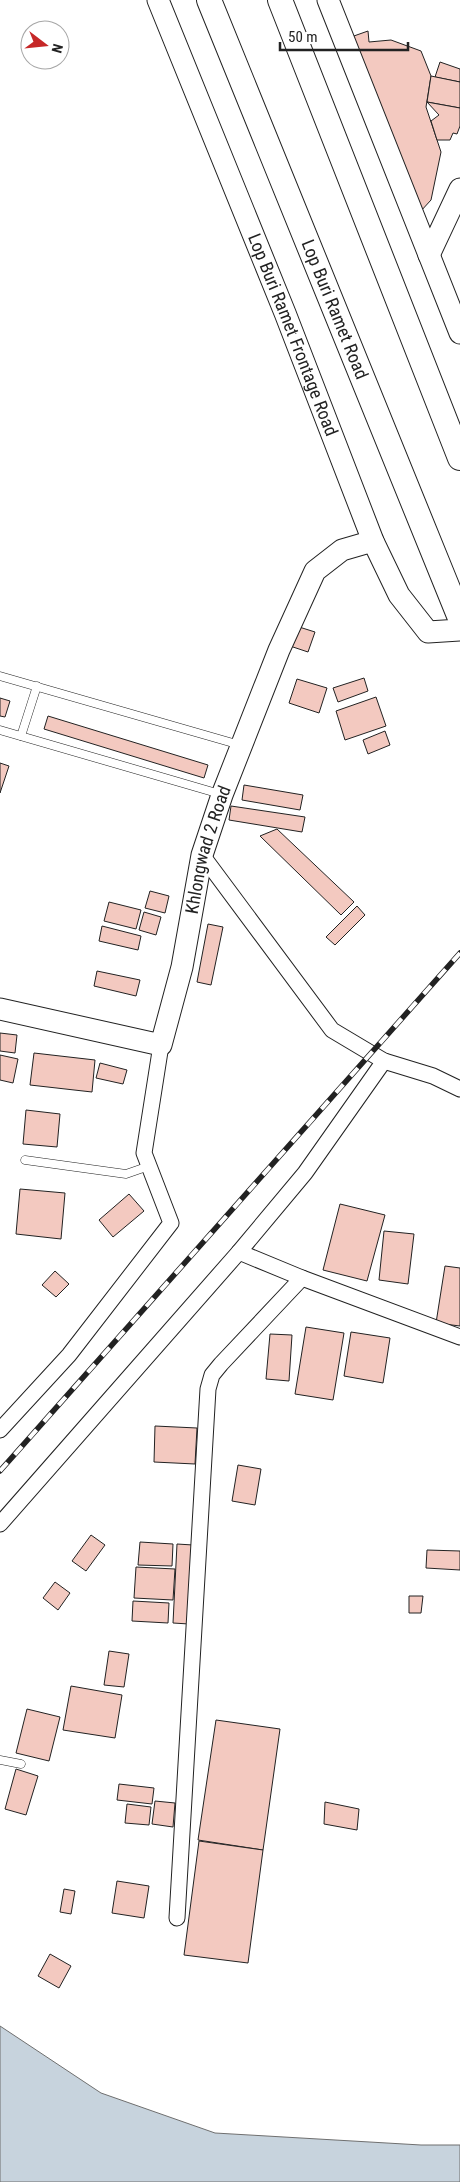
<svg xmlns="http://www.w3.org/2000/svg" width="460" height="2182" font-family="'Roboto Condensed',sans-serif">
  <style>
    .water { fill: #c7d3dd; stroke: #6f6f6f }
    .building { fill: #f3c9c0; stroke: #222 }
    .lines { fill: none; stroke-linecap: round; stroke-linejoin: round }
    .lane-casing { stroke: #222; stroke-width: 9 }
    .street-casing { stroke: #222; stroke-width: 17 }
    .secondary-casing { stroke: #222; stroke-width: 23 }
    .primary-casing { stroke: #222; stroke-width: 26 }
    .lane { stroke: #fff; stroke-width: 8 }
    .street { stroke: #fff; stroke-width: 15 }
    .secondary { stroke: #fff; stroke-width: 21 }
    .primary { stroke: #fff; stroke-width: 24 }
    .rail-casing { stroke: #222; stroke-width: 5.5 }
    .rail { stroke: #fff; stroke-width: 4; stroke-dasharray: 11; stroke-linecap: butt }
    .labels { text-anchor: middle; stroke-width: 4; stroke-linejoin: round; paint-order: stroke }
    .street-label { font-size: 18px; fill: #222; stroke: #fff }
  </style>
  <rect width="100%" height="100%" fill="#fff"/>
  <polygon class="water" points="0,2026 101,2093 215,2133 421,2145 460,2145 460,2182 0,2182"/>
  <g class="building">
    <polygon points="368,31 369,42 391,40 421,51 431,76 426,107 441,152 431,200 420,212 351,37"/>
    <polygon points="440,62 460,69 460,82 435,77"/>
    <polygon points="431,76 460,82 460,108 427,102"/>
    <polygon points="427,102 460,108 460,126 457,134 453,133 450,140 437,140 431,121 439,115"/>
    <polygon points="296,626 315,632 308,652 290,646"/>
    <polygon points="364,678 368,691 338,702 333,688"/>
    <polygon points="297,679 327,688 319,713 289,703"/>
    <polygon points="376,697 386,726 345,740 336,711"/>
    <polygon points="0,698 10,701 5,717 0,716"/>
    <polygon points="48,716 208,765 204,778 44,729"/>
    <polygon points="385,731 390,745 368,754 363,740"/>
    <polygon points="0,763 9,766 0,793"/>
    <polygon points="244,785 303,795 300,810 242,800"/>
    <polygon points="231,806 305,817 302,832 229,820"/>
    <polygon points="277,829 354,902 341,915 260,836"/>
    <polygon points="150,891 169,896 165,913 145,908"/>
    <polygon points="109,902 141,910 136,929 104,921"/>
    <polygon points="357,906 365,915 335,945 326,937"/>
    <polygon points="144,912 161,917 156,935 139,930"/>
    <polygon points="208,924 223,927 211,985 197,982"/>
    <polygon points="102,926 141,936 138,950 99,941"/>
    <polygon points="97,971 140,980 136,996 94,986"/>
    <polygon points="0,1033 17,1035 15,1053 0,1051"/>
    <polygon points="34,1053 95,1060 92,1092 30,1085"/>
    <polygon points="0,1055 18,1059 13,1083 0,1080"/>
    <polygon points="100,1063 127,1070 123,1084 96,1078"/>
    <polygon points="26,1110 60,1114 57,1147 23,1144"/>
    <polygon points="20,1189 65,1193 61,1239 16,1234"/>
    <polygon points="129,1194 144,1211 113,1237 99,1220"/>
    <polygon points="340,1204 385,1215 367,1281 323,1270"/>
    <polygon points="384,1231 414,1234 408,1284 379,1280"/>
    <polygon points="445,1266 460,1268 460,1326 436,1323"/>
    <polygon points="55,1271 69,1284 56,1297 42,1285"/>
    <polygon points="306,1327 344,1333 333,1400 295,1394"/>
    <polygon points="351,1332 390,1338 383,1383 344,1376"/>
    <polygon points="270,1334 292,1335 289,1381 266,1379"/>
    <polygon points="155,1426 197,1428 195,1464 154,1462"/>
    <polygon points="238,1465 261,1469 255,1505 232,1501"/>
    <polygon points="91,1535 105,1545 86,1571 72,1561"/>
    <polygon points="140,1542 173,1544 172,1566 138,1565"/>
    <polygon points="177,1544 193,1545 189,1624 173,1623"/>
    <polygon points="427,1550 460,1551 460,1570 426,1568"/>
    <polygon points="136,1567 175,1569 173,1600 134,1598"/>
    <polygon points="55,1582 70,1593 58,1610 43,1598"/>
    <polygon points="409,1596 423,1596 421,1613 409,1613"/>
    <polygon points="133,1601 169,1603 168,1623 132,1621"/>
    <polygon points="109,1651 129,1654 124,1687 104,1685"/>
    <polygon points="71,1686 122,1695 115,1738 63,1730"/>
    <polygon points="27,1709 60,1717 49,1761 16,1753"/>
    <polygon points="216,1720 280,1729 263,1850 198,1840"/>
    <polygon points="16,1769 38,1776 26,1815 5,1809"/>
    <polygon points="119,1784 154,1788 152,1804 117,1800"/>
    <polygon points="155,1801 175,1803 173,1827 152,1824"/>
    <polygon points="325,1802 359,1809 357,1830 324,1824"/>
    <polygon points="127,1804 151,1807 149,1825 125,1823"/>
    <polygon points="199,1841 263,1850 248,1963 184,1955"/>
    <polygon points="117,1881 149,1886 144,1918 112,1913"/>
    <polygon points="64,1889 75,1891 71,1914 60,1912"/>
    <polygon points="50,1954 71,1966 59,1988 38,1976"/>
  </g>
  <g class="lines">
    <g class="lane-casing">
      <g id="lane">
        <polyline points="0,676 240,745"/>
        <polyline points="0,730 220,794"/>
        <polyline points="21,736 37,686"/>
        <polyline points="25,1160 126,1174 149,1166"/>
        <polyline points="0,1760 21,1764"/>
      </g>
    </g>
    <g class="street-casing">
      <g id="street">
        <polyline points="202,855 332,1030 384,1061 433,1076 460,1089"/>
        <polyline points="384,1061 305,1173 239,1252 302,1278 460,1337"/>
        <polyline points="0,1430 69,1355 171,1223 144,1153 161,1045"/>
        <polyline points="0,1524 239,1252"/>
        <polyline points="177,1918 208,1389 212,1375 221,1364 302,1278"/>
      </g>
    </g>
    <g class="secondary-casing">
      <g id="secondary">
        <path id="s1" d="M 158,0 L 285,313 L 373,541 L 399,595 L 428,632 L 460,630"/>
        <polyline points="328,0 460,333"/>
        <polyline points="429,255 460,189"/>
        <path id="s2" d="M 0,1009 L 161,1045 L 182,967 L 202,855 L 222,795 L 279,650 L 315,571 L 342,550 L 373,541"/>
      </g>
    </g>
    <g class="primary-casing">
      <g id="primary">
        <path id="s3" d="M 209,0 L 460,618"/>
        <polyline points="280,0 460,458"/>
      </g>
    </g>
    <use href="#lane" class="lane"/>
    <use href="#street" class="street"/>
    <use href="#secondary" class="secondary"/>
    <use href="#primary" class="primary"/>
    <g class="rail-casing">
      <polyline id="rail" points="0,1471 460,953"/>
    </g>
    <use href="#rail" class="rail"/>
  </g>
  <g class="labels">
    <g class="street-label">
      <text dy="6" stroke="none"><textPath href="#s3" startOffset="334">Lop Buri Ramet Road</textPath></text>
      <text dy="6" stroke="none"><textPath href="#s1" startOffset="361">Lop Buri Ramet Frontage Road</textPath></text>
      <text dy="6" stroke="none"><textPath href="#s2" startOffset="366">Khlongwad 2 Road</textPath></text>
    </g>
  </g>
  <g transform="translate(45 45) rotate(106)"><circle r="24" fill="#ffffff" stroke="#a7a7a7"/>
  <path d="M0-4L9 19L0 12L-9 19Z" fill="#c62828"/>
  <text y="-8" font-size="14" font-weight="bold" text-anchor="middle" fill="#222222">N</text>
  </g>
  <path d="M280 42v8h128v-8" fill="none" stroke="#222222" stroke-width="2.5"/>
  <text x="288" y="42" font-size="15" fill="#222222" stroke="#ffffff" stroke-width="4" paint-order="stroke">50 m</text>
</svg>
